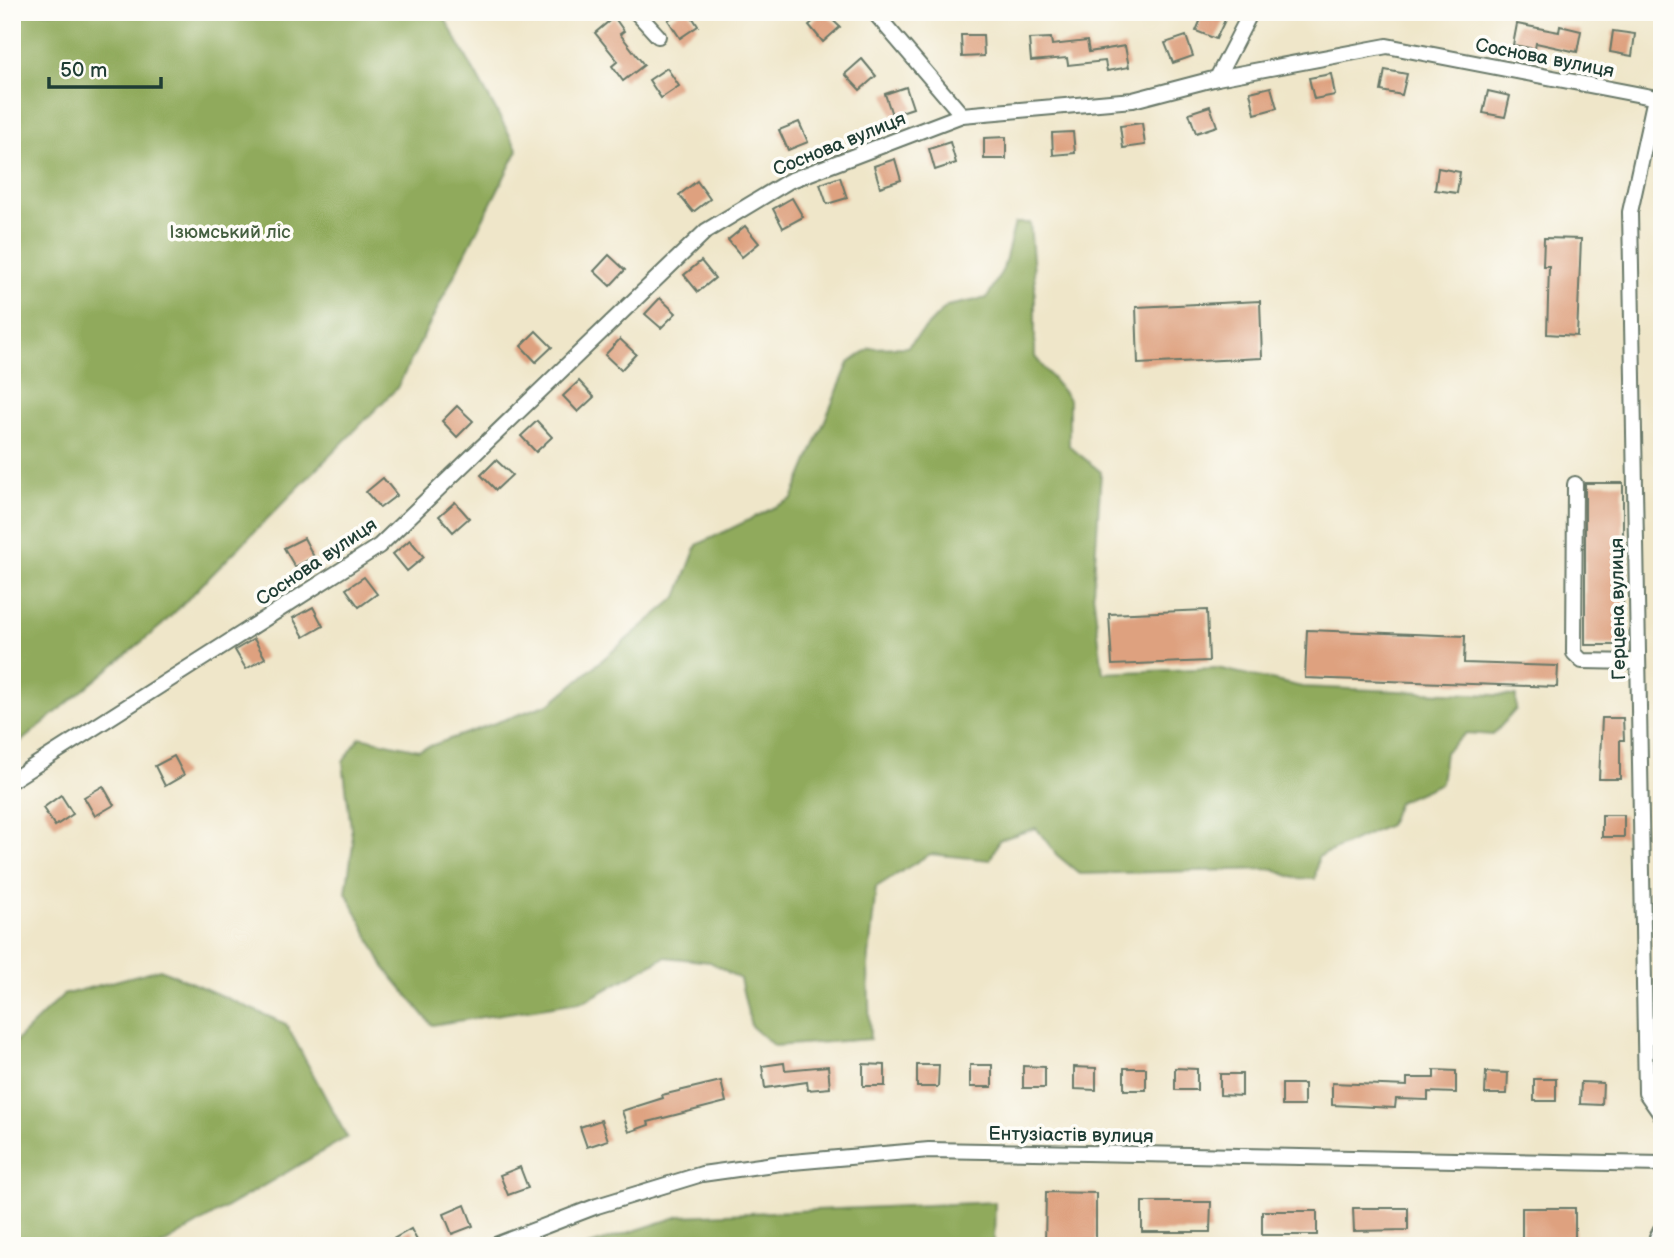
<svg xmlns="http://www.w3.org/2000/svg" width="1674" height="1258" font-family="'Balsamiq Sans',sans-serif">
  <style>
    .forest { fill: #90aa5b; stroke: #587448; stroke-width: 2 }
    .building { fill: #dea17f }
    .lines { fill: none; stroke-linecap: round; stroke-linejoin: round }
    .minor-casing { stroke: #687868; stroke-width: 18 }
    .path { stroke: #687868; stroke-width: 2.5; stroke-dasharray: 5 5; stroke-linecap: butt }
    .minor { stroke: #fff; stroke-width: 14 }
    .labels { text-anchor: middle; stroke-width: 7; stroke-linejoin: round; paint-order: stroke }
    .street-label { font-size: 19px; fill: #1f3d34; stroke: #fdfcf7 }
    .park-label { font-size: 19px; fill: #455f40; stroke: #fdfcf7 }
  </style>
  <rect width="100%" height="100%" fill="#fdfcf7"/>
  <filter id="ink" filterUnits="userSpaceOnUse"><feTurbulence type="fractalNoise" baseFrequency=".0143" numOctaves="2"/><feDisplacementMap in="SourceGraphic" scale="14" xChannelSelector="R" yChannelSelector="G"/><feConvolveMatrix kernelMatrix="1 2 1 2 8 2 1 2 1" color-interpolation-filters="sRGB"/></filter>
  <filter id="wash" filterUnits="userSpaceOnUse"><feTurbulence type="fractalNoise" baseFrequency=".00686" numOctaves="4" result="noise"/><feDisplacementMap in="SourceGraphic" scale="28" xChannelSelector="R" yChannelSelector="G"/><feGaussianBlur stdDeviation="1.57" result="paint"/><feColorMatrix in="noise" values="0 0 0 0 0 0 0 0 0 0 0 0 0 0 0 0 0 1.4 0 .05"/><feComposite in="paint" operator="in"/></filter>
  <g filter="url(#wash)">
    <rect width="100%" height="100%" fill="#efe6c9"/>
    <g class="forest">
      <polygon points="12,12 446,12 444,17 518,150 397,388 162,625 12,749"/>
      <polygon points="1015,223 1030,223 1035,285 1035,357 1069,399 1069,446 1101,472 1093,592 1103,673 1217,668 1302,687 1516,696 1516,709 1493,735 1466,733 1445,752 1441,783 1398,802 1389,825 1318,857 1315,879 1295,878 1272,869 1080,874 1057,855 1036,828 999,840 990,860 930,854 876,887 868,966 870,1039 774,1046 751,1026 740,979 710,962 665,957 585,1001 432,1025 384,967 346,892 353,845 343,762 360,737 419,750 551,703 677,597 697,545 792,499 849,363 870,348 907,347 947,306 987,298 1003,269"/>
      <polygon points="160,969 286,1024 347,1137 160,1246 12,1246 12,1045 63,995"/>
      <polygon points="995,1202 994,1246 587,1246 680,1216"/>
    </g>
    <g id="blocks">
      <g class="building">
        <polygon points="680,12 689,12 698,26 680,38 668,20"/>
        <polygon points="824,12 840,27 823,42 809,25"/>
        <polygon points="1204,12 1225,20 1216,39 1196,31"/>
        <polygon points="614,17 624,31 620,34 644,65 623,81 612,66 618,61 595,33"/>
        <polygon points="1517,24 1559,32 1560,26 1581,31 1577,52 1536,43 1535,49 1513,45"/>
        <polygon points="1613,31 1635,34 1632,56 1610,52"/>
        <polygon points="961,35 983,35 984,56 962,57"/>
        <polygon points="1186,36 1193,56 1173,63 1165,43"/>
        <polygon points="1051,38 1052,45 1087,41 1089,52 1125,46 1129,67 1107,71 1105,61 1068,65 1067,58 1031,61 1029,39"/>
        <polygon points="862,59 876,76 860,90 845,74"/>
        <polygon points="667,68 679,86 661,98 649,80"/>
        <polygon points="1385,70 1407,74 1402,95 1381,91"/>
        <polygon points="1331,74 1335,95 1314,99 1309,78"/>
        <polygon points="906,87 913,108 892,115 885,94"/>
        <polygon points="1271,87 1277,108 1255,114 1250,92"/>
        <polygon points="1488,91 1510,96 1505,117 1483,113"/>
        <polygon points="1210,106 1217,126 1196,133 1189,113"/>
        <polygon points="799,122 808,142 788,150 779,130"/>
        <polygon points="1142,123 1145,145 1123,148 1120,126"/>
        <polygon points="1073,132 1075,153 1053,155 1052,133"/>
        <polygon points="1006,137 1006,159 984,159 984,138"/>
        <polygon points="950,142 956,163 935,170 929,149"/>
        <polygon points="895,159 901,180 880,187 874,166"/>
        <polygon points="1438,168 1460,172 1457,193 1435,190"/>
        <polygon points="840,177 847,198 827,204 820,184"/>
        <polygon points="697,181 710,199 693,212 679,195"/>
        <polygon points="792,198 803,217 783,228 773,209"/>
        <polygon points="745,226 759,243 742,257 728,240"/>
        <polygon points="1544,238 1581,239 1577,336 1547,334 1549,266 1543,266"/>
        <polygon points="609,255 625,270 610,286 594,271"/>
        <polygon points="701,261 715,278 698,292 684,275"/>
        <polygon points="660,298 676,313 661,328 645,314"/>
        <polygon points="1260,301 1262,358 1138,364 1136,307"/>
        <polygon points="536,331 552,347 536,362 521,346"/>
        <polygon points="620,339 636,354 621,370 605,355"/>
        <polygon points="579,381 594,397 578,412 563,396"/>
        <polygon points="457,406 473,421 457,437 442,421"/>
        <polygon points="537,421 552,437 536,452 521,436"/>
        <polygon points="496,460 512,475 496,490 481,475"/>
        <polygon points="383,478 397,495 380,508 366,492"/>
        <rect x="1585" y="483" width="38" height="162"/>
        <polygon points="455,502 469,518 453,532 439,516"/>
        <polygon points="304,538 314,557 295,567 284,548"/>
        <polygon points="410,540 424,557 407,571 393,554"/>
        <polygon points="364,577 377,594 359,607 346,589"/>
        <polygon points="313,607 323,626 304,637 293,618"/>
        <polygon points="1207,610 1209,661 1112,665 1109,614"/>
        <polygon points="1307,630 1465,636 1464,663 1558,666 1557,687 1305,678"/>
        <polygon points="254,639 265,658 246,669 235,650"/>
        <polygon points="1602,718 1623,718 1624,740 1620,740 1620,779 1599,779"/>
        <polygon points="174,756 184,775 165,786 155,766"/>
        <polygon points="103,786 114,805 95,816 84,797"/>
        <polygon points="61,795 73,814 55,826 43,808"/>
        <rect x="1602" y="815" width="22" height="22"/>
        <polygon points="784,1063 785,1070 828,1066 830,1088 808,1090 807,1082 765,1088 762,1066"/>
        <polygon points="863,1064 885,1065 885,1086 863,1086"/>
        <polygon points="917,1065 939,1065 938,1087 917,1087"/>
        <rect x="970" y="1065" width="22" height="22"/>
        <polygon points="1023,1066 1045,1067 1045,1088 1023,1088"/>
        <polygon points="1074,1067 1096,1068 1096,1090 1074,1089"/>
        <rect x="1124" y="1068" width="22" height="22"/>
        <polygon points="1175,1068 1197,1069 1197,1090 1175,1090"/>
        <polygon points="1434,1070 1456,1071 1456,1093 1428,1092 1428,1100 1396,1099 1395,1108 1332,1105 1332,1083 1407,1086 1407,1078 1434,1078"/>
        <polygon points="1486,1072 1508,1073 1507,1094 1485,1094"/>
        <polygon points="1220,1074 1242,1074 1242,1096 1220,1095"/>
        <rect x="1534" y="1079" width="22" height="22"/>
        <polygon points="721,1081 726,1102 648,1122 649,1125 629,1132 622,1111 663,1098 662,1095"/>
        <polygon points="1581,1082 1603,1083 1602,1105 1580,1104"/>
        <rect x="1282" y="1084" width="22" height="22"/>
        <polygon points="601,1120 608,1140 587,1147 580,1127"/>
        <polygon points="520,1167 528,1188 508,1195 500,1175"/>
        <polygon points="1046,1192 1096,1193 1096,1246 1045,1246"/>
        <polygon points="1142,1202 1211,1202 1210,1232 1142,1232"/>
        <polygon points="465,1205 473,1226 452,1234 444,1214"/>
        <polygon points="1353,1208 1408,1208 1408,1230 1354,1231"/>
        <rect x="1522" y="1208" width="53" height="38"/>
        <rect x="1262" y="1211" width="55" height="24"/>
        <polygon points="411,1229 420,1246 381,1246"/>
      </g>
    </g>
  </g>
  <g filter="url(#ink)">
    <use href="#blocks" fill-opacity="0" stroke="#687868" stroke-width="2"/>
    <g class="lines">
      <g class="minor-casing">
        <g id="minor">
          <polyline points="636,12 658,36"/>
          <polyline points="874,12 962,115"/>
          <polyline points="1217,78 1251,12"/>
          <polyline points="1655,98 1630,212 1646,1093 1662,1116"/>
          <polyline points="1575,484 1574,653 1582,661 1637,662"/>
          <polyline points="12,780 379,546 706,231 789,181 962,115 1133,100 1217,78 1387,46 1662,99"/>
          <polyline points="493,1246 597,1206 702,1174 781,1163 929,1150 1662,1164"/>
          <polyline points="1653,1246 1662,1228"/>
        </g>
      </g>
      <polyline class="path" points="452,19 456,12"/>
      <use href="#minor" class="minor"/>
    </g>
  </g>
  <g class="labels">
    <g class="street-label">
      <text transform="translate(1545 57) rotate(11)" y="7">Соснова вулиця</text>
      <text transform="translate(839 143) rotate(-22)" y="7">Соснова вулиця</text>
      <text transform="translate(316 561) rotate(-34)" y="7">Соснова вулиця</text>
      <text transform="translate(1617 609) rotate(-91)" y="7">Герцена вулиця</text>
      <text transform="translate(1071 1134) rotate(1)" y="7">Ентузіастів вулиця</text>
    </g>
    <g class="park-label">
      <text x="230" y="238">Ізюмський ліс</text>
    </g>
  </g>
  <rect width="1674" height="1258" fill="none" stroke="#fdfcf7" stroke-width="42"/>
  <path d="M49 77v10h112v-10" fill="none" stroke="#1f3d34" stroke-width="3.5"/>
  <text x="60" y="77" font-size="21" fill="#1f3d34" stroke="#fdfcf7" stroke-width="5" paint-order="stroke">50 m</text>
</svg>
